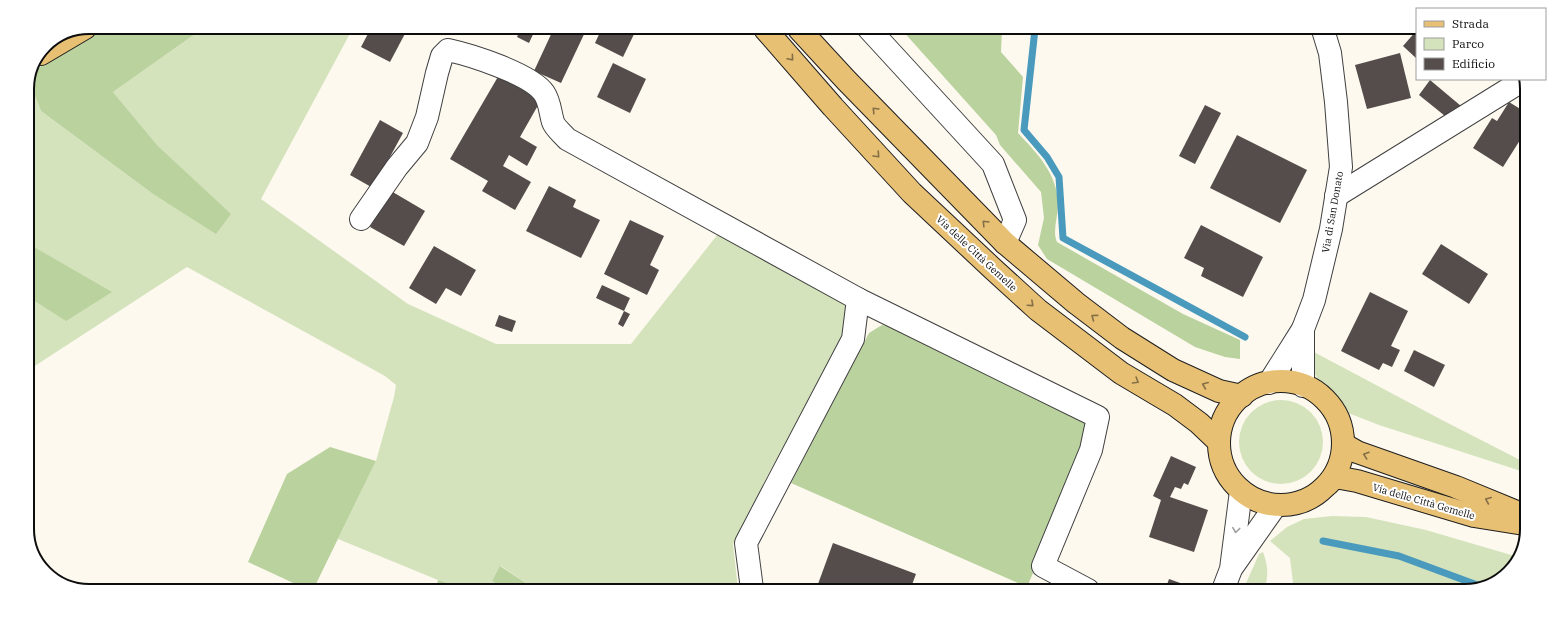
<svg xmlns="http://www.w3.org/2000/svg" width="1554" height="618" font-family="'IBM Plex Serif',serif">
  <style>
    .green { fill: #d4e3bc }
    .forest { fill: #bad29e }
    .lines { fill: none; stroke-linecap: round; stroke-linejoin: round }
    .stream { stroke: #499abc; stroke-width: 7 }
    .building { fill: #544d4b }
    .minor-casing { stroke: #404040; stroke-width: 24 }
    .major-casing { stroke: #1e1e1e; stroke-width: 24 }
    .minor { stroke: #fff; stroke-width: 22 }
    .major { stroke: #e7c074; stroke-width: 22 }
    .oneway { stroke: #856f46 }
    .oneway2 { stroke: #9e9e9e }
    .labels { text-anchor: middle; stroke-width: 4; stroke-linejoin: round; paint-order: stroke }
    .street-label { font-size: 10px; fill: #0d0d0d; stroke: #fff }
    .rim { fill: none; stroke: #0d0d0d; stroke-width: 2 }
  </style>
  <rect width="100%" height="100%" fill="#fdf9ef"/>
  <g class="green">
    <polygon points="205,27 353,28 261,199 408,304 496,344 631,344 718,234 841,298 850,314 841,343 769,473 733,544 738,589 535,589 501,566 492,581 504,589 468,589 438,580 338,539 376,461 394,397 396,385 385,376 187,267 27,371 27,85 29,81 41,111 153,194 216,233 230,214 158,146 113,92"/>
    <polygon points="1312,351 1442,420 1524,462 1524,472 1379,425 1343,411 1325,394 1313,370"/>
    <circle cx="1281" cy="442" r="42"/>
    <polygon points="1332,516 1366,517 1426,530 1518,557 1503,578 1465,591 1294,591 1290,558 1270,541 1287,527 1304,519"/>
    <path d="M 1263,552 C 1268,566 1269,576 1264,591 L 1243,590 L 1259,554 Z"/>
  </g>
  <g class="forest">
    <polygon points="104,27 205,27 113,92 158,146 231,214 216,234 153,194 41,111 29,81 34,71 82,38"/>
    <path d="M 901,29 L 1002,29 L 1001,52 L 1023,77 L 1018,133 C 1038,154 1058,175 1058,205 C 1058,217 1052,231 1057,242 L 1183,314 L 1240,340 L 1240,359 L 1225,357 L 1195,347 L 1047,259 L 1038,245 L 1044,218 L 1041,192 L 1000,145 L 996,135 Z"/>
    <polygon points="27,243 112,292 66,321 27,296"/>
    <polygon points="882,325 902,328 1088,417 1093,434 1027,587 791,483 869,333"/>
    <polygon points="330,447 376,461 314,588 304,588 248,562 287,474"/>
    <polygon points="500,566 535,589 504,589 492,581"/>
    <polygon points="438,580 468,589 436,589"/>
  </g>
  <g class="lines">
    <g class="stream">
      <polyline points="1035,29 1024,130 1047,157 1059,177 1063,238 1245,337"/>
      <polyline points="1323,541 1399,556 1480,586"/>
    </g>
  </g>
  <g class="building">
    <polygon points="371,28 408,28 390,62 361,47"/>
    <polygon points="521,28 536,28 529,43 517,37"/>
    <polygon points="554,28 587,28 561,83 534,71"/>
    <polygon points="602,28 637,28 623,57 595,43"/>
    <polygon points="1417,30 1417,59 1403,46"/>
    <polygon points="1400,53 1411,98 1367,109 1355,65"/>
    <polygon points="613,63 646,79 630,113 597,97"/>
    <polygon points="499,75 541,100 520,137 537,147 527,166 509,155 503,166 531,182 515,210 482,191 488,181 450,159"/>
    <polygon points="1430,80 1461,106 1450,120 1419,95"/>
    <polygon points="1509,102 1527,113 1526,140 1522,137 1503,167 1473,148 1492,118 1497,121"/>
    <polygon points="1205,105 1221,113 1195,164 1179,156"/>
    <polygon points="380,120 403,133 373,188 350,175"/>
    <polygon points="1237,135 1307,170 1280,223 1210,188"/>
    <polygon points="1526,167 1526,181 1520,177"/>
    <polygon points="549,186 576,200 573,207 600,220 581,258 526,231"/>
    <polygon points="391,191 425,211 404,246 370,227"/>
    <polygon points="630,220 664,236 650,265 659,270 647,295 604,274"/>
    <polygon points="1201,225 1263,257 1243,297 1201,276 1204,268 1184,258"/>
    <polygon points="1441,244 1488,274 1469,304 1422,274"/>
    <polygon points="434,246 476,270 461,296 446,288 436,304 409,288"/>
    <polygon points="602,285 630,298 624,311 630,314 623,327 618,324 624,311 596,298"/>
    <polygon points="1370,292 1408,311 1391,346 1400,350 1392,367 1383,363 1379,370 1341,351"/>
    <polygon points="499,315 516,321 512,332 495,326"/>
    <polygon points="1414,350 1445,365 1434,387 1404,371"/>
    <polygon points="1171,456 1196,467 1188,485 1184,483 1181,489 1175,487 1170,497 1208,510 1194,552 1149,537 1161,500 1153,496"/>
    <polygon points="833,543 916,574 910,590 833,589 818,584"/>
    <polygon points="1169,579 1200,590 1165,590"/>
  </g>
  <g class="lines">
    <g class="minor-casing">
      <g id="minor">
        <polyline points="869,29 993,164 1015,220 1005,243"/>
        <polyline points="1336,196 1525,79"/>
        <path d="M 361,219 L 397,167 L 417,143 L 427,117 L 437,73 L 442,56 L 448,50 C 471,55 531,74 544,93 C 550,102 550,112 553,122 C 555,128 563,134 567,139 L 858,299 L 853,339 L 746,543 L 752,589"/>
        <polyline points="858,299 1098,417 1091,450 1043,566 1088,590"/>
        <polyline points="1303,329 1303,386"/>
        <polyline points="1269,383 1303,329 1314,300 1331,229 1341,167 1336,102 1330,53 1323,30"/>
        <polyline points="1233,566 1276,505"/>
        <polyline points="1223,590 1231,569 1241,491"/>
      </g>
    </g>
    <g class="major-casing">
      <g id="major">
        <polyline points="765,29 833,107 912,193 993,269 1038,310 1121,373 1175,405 1199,423 1219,442"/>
        <polyline points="799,29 846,80 1005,243 1076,303 1122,338 1173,370 1219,391 1242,396"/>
        <polyline points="41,54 85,28"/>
        <circle cx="1281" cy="443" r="62"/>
        <polyline points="1343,444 1357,452 1456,487 1524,515"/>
        <polyline points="1328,484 1335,477 1357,481 1474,516 1524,524"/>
      </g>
    </g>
    <use href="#minor" class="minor"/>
    <use href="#major" class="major"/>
  </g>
  <defs><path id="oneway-chevron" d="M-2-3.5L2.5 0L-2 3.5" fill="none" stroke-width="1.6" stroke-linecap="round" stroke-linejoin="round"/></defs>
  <g class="oneway">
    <use href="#oneway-chevron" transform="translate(791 58) rotate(49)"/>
    <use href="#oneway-chevron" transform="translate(875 110) rotate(-134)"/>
    <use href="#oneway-chevron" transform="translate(877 155) rotate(47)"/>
    <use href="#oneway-chevron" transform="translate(985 223) rotate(-134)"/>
    <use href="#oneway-chevron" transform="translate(1031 304) rotate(42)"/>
    <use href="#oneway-chevron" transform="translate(1094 317) rotate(-143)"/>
    <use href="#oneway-chevron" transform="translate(1136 381) rotate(31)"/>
    <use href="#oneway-chevron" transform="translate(1205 385) rotate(-157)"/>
    <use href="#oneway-chevron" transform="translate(1366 455) rotate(-161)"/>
    <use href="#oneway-chevron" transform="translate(1488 500) rotate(-157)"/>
  </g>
  <use class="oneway2" href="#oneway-chevron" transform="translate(1236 530) rotate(97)"/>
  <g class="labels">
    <g class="street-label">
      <text transform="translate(1332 212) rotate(-80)" y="4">Via di San Donato</text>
      <text transform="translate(977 253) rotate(43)" y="4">Via delle Città Gemelle</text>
      <text transform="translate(1424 501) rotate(16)" y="4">Via delle Città Gemelle</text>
    </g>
  </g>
  <path d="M0 0H1554V618H0ZM89 34H1465A55 55 0 0 1 1520 89V529A55 55 0 0 1 1465 584H89A55 55 0 0 1 34 529V89A55 55 0 0 1 89 34Z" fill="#fff" fill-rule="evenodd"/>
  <path class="rim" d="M89 34H1465A55 55 0 0 1 1520 89V529A55 55 0 0 1 1465 584H89A55 55 0 0 1 34 529V89A55 55 0 0 1 89 34Z"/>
  <rect x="1416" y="8" width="130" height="72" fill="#ffffff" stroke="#9e9e9e"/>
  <rect x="1424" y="21" width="20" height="6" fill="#e7c074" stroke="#9e9e9e"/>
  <text x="1452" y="28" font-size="12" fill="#0d0d0d">Strada</text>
  <rect x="1424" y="38" width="20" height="12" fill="#d4e3bc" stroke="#9e9e9e"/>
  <text x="1452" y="48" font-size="12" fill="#0d0d0d">Parco</text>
  <rect x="1424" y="58" width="20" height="12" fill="#544d4b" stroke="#9e9e9e"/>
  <text x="1452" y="68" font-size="12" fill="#0d0d0d">Edificio</text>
</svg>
